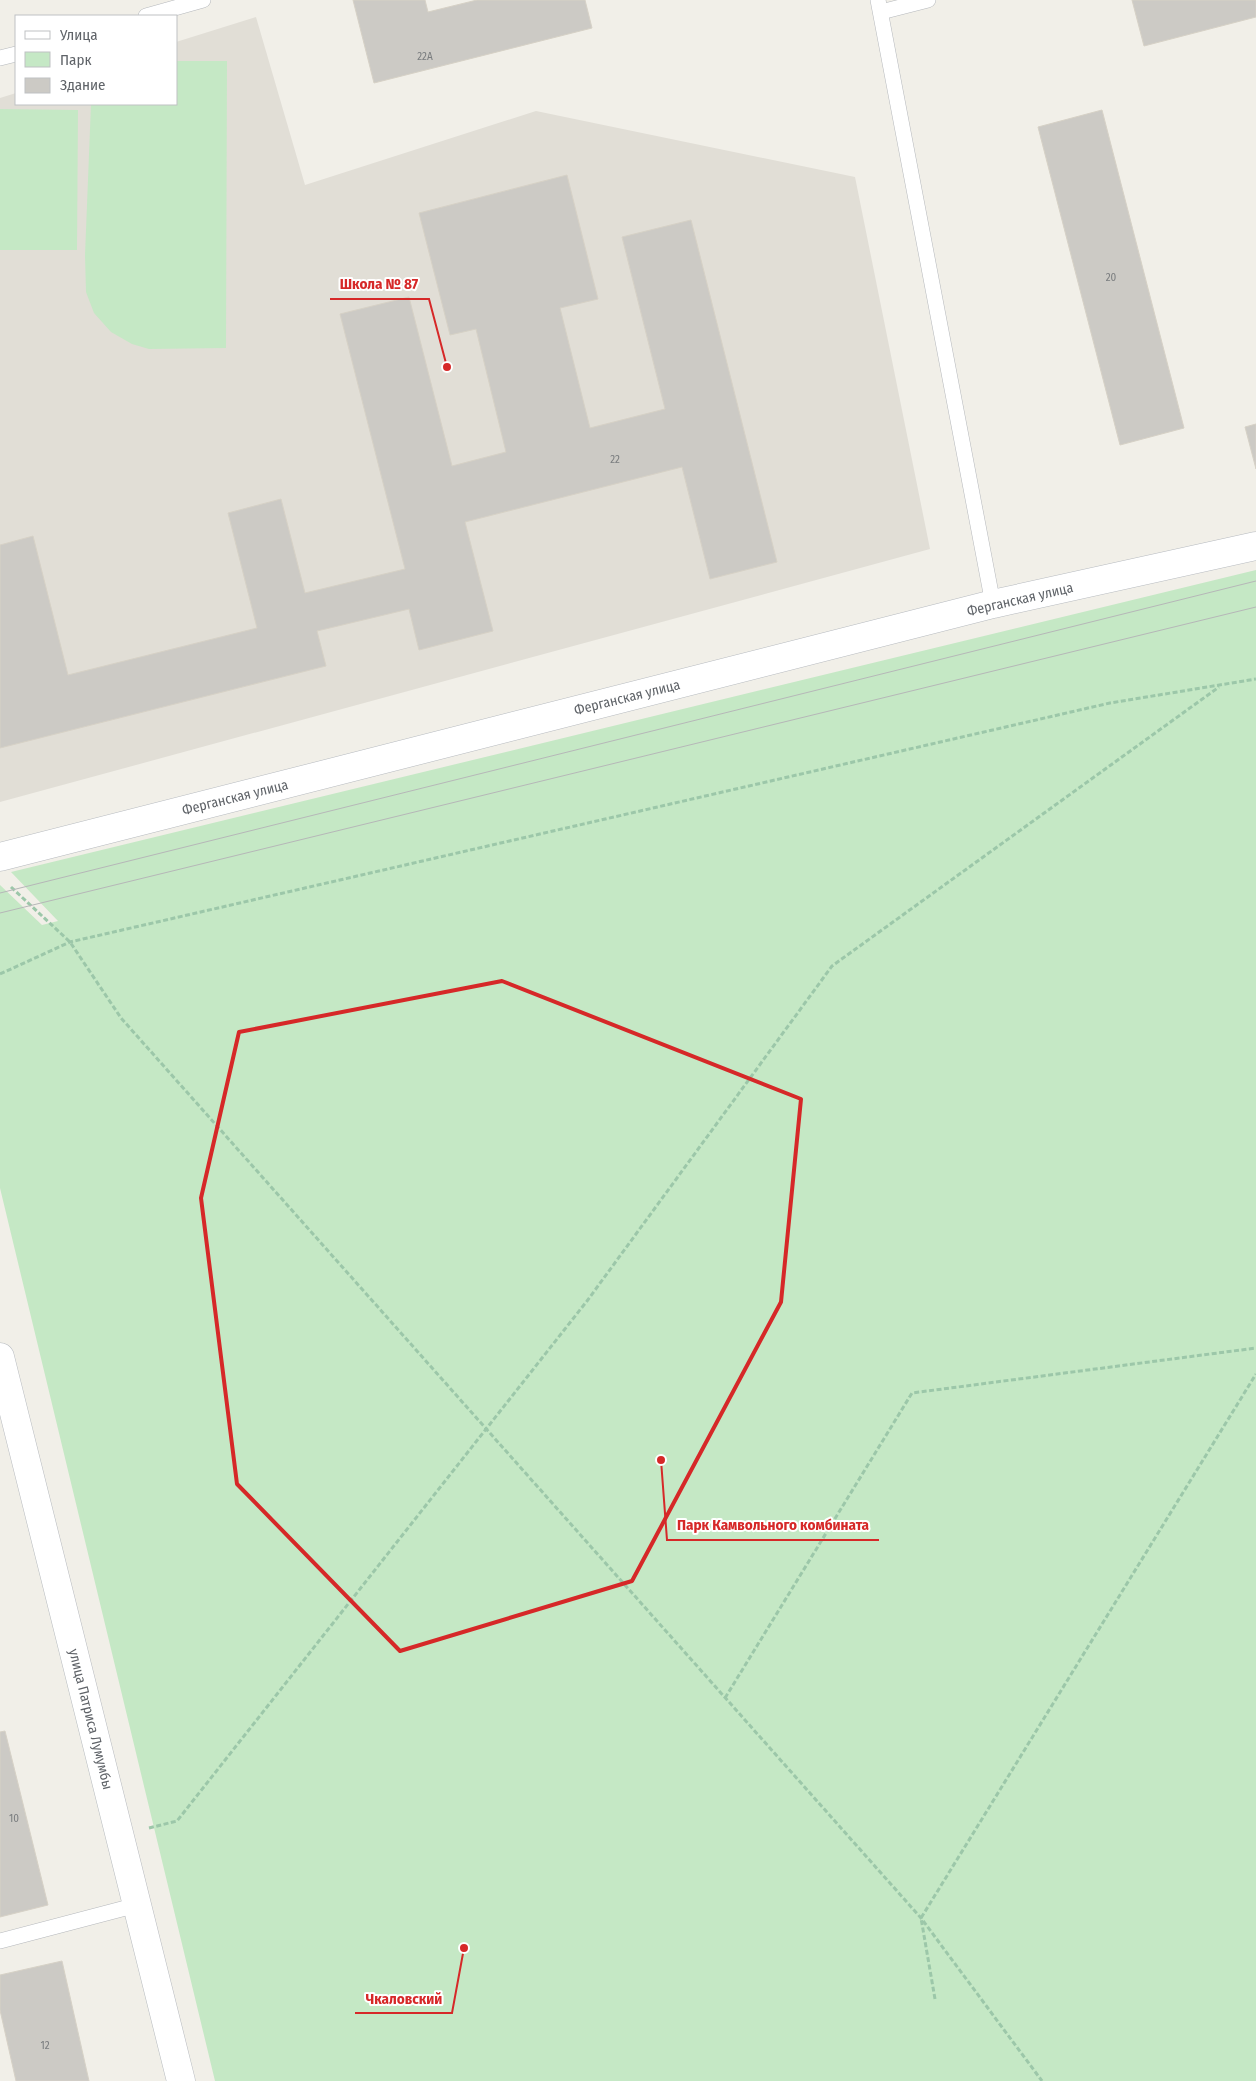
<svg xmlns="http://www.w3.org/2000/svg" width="1256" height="2081" font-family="'Fira Sans Condensed',sans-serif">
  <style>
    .education { fill: #e1ded6 }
    .green { fill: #c5e8c5 }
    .building { fill: #cccac5; stroke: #d6d1c6 }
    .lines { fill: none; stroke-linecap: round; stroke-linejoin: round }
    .lane-casing { stroke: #b5b8bc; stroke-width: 16 }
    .secondary-casing { stroke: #b6babf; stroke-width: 29 }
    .path { stroke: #9cc7a9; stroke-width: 3; stroke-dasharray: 5 2.5; stroke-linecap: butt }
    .lane { stroke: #fff; stroke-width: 15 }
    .secondary { stroke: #fff; stroke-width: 28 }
    .tram { stroke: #b6b7b8; stroke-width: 1 }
    .marked { fill: none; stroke: #d62828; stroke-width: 4; stroke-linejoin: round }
    .labels { text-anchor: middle; stroke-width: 4; stroke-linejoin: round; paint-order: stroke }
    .number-label { font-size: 11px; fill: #7a7d7f }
    .street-label { font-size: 14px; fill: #5f6368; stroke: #fff }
    .leader { fill: none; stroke: #d62828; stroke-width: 2 }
    .callout-dot { fill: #d62828; stroke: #fff; stroke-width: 2 }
    .callout-label { font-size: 15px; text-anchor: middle; font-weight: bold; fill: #d62828; stroke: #fff; stroke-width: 4; stroke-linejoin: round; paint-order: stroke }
  </style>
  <rect width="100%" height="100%" fill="#f1efe8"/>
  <polygon class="education" points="256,17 305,185 536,111 855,177 930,549 0,802 0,98 16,93 16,104 176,104 176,42"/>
  <g class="green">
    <polygon points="176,61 227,61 226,348 149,349 132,344 111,332 94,313 86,292 85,255 91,104 176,104"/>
    <polygon points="0,109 78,110 77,250 0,250"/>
    <polygon points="1256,570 1256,2081 215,2081 0,1188 0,885 42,925 58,921 11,872"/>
  </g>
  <g class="building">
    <polygon points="353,0 425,0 428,12 477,0 585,0 592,28 374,83"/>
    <polygon points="1132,0 1256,0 1256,17 1144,46"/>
    <polygon points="1102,110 1184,428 1120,445 1038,127"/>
    <polygon points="567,175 598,299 560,308 590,428 665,409 622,237 691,220 777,562 710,579 682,467 465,522 493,631 419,650 409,609 317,631 326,666 0,748 0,545 33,536 68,675 257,628 228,513 281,499 305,593 405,569 340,314 409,297 452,466 506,452 476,329 450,335 419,213"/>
    <polygon points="1256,424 1256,469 1245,427"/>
    <polygon points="5,1731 48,1905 0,1917 0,1732"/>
    <polygon points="62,1961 89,2081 16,2081 0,2010 0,1975"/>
  </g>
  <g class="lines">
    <g class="lane-casing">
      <g id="lane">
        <polyline points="878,0 993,604"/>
        <polyline points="881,12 928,0"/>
        <polyline points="146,16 203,0"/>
        <polyline points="0,58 16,54"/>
        <polyline points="0,1941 137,1905"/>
      </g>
    </g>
    <g class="secondary-casing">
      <g id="secondary">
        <polyline points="0,857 993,604 1256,546"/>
        <polyline points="0,1357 181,2081"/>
      </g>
    </g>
    <g class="path">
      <polyline points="11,887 70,942 121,1018 921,1918 1042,2081"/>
      <polyline points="0,974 70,942 1110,703 1256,679"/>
      <polyline points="725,1698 912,1393 1256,1348"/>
      <polyline points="149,1828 177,1821 587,1301 832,966 1219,687"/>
      <polyline points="935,1999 921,1918 1256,1374"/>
    </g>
    <use href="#lane" class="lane"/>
    <use href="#secondary" class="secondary"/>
    <g class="tram">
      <polyline points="0,893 1256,581"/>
      <polyline points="0,913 1256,607"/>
    </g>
  </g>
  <path class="marked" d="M 502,981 L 801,1099 L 781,1302 L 632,1581 L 400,1651 L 237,1484 L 201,1198 L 239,1032 Z"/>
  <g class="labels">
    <g class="number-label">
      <text x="425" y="60">22А</text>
      <text x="1111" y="281">20</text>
      <text x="615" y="463">22</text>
      <text x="14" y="1822">10</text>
      <text x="45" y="2049">12</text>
    </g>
    <g class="street-label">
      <text transform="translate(1020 599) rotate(-13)" y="5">Ферганская улица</text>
      <text transform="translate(627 697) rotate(-14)" y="5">Ферганская улица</text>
      <text transform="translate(235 797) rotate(-14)" y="5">Ферганская улица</text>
      <text transform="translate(91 1719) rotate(76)" y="5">улица Патриса Лумумбы</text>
    </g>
  </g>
  <path class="leader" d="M447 367L429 299H330M661 1460L667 1540H879M464 1948L452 2013H355"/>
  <g class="callout-dot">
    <circle cx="447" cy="367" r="5"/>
    <circle cx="661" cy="1460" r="5"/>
    <circle cx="464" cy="1948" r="5"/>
  </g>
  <g class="callout-label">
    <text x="379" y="289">Школа № 87</text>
    <text x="773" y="1530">Парк Камвольного комбината</text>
    <text x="404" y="2004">Чкаловский</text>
  </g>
  <rect x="15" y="15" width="162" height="90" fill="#ffffff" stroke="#bfc1c3"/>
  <rect x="25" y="31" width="25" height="8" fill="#ffffff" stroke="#bfc1c3"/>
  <text x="60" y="40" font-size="15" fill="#5f6368">Улица</text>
  <rect x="25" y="52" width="25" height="15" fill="#c5e8c5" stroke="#bfc1c3"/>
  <text x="60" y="65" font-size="15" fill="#5f6368">Парк</text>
  <rect x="25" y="78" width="25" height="15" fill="#cccac5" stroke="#bfc1c3"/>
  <text x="60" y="90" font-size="15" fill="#5f6368">Здание</text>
</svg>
